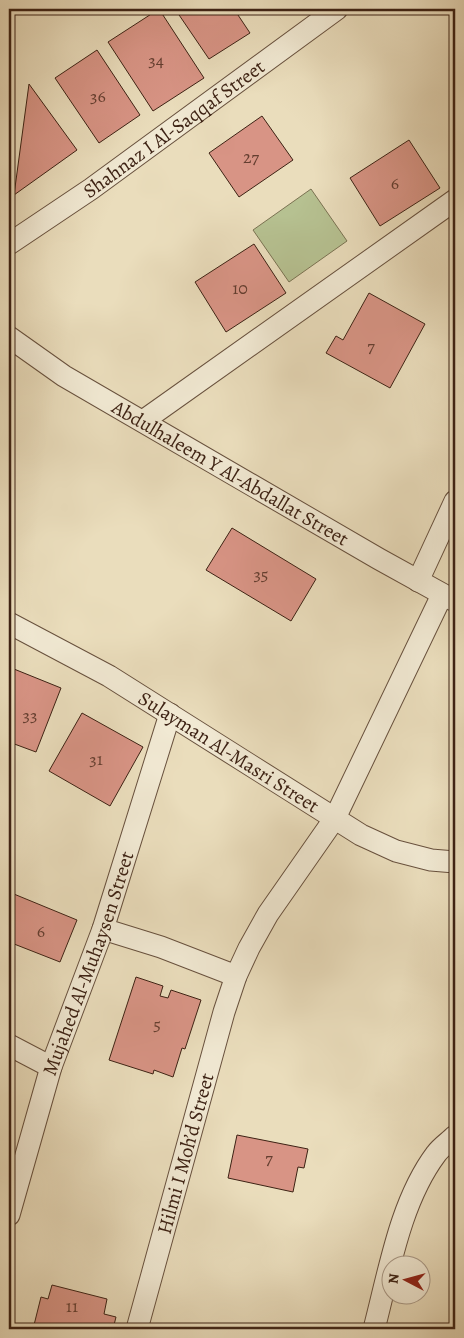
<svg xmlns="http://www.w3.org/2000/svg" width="464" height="1338" font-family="Alegreya,serif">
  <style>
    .green { fill: #b6c191; stroke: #7a7252 }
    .building { fill: #d89485; stroke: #3d2214 }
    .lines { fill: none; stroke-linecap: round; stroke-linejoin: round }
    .minor-casing { stroke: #68513e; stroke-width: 23 }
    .minor { stroke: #f1e9d3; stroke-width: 21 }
    .labels { text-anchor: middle; stroke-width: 4.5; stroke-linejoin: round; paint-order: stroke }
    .number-label { font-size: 18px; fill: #643e30 }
    .street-label { font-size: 20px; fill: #3d2214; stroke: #f1e9d3 }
  </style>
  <rect width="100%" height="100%" fill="#eaddbc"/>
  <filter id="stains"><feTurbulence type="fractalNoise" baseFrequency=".004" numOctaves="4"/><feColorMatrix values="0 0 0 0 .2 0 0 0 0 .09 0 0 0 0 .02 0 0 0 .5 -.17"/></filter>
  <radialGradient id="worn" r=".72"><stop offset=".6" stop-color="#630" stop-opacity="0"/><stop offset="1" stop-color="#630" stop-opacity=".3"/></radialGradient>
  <polygon class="green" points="311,189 347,241 289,282 253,230"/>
  <g class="building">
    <polygon points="159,9 204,78 153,111 108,42"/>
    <polygon points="175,9 234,9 250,33 209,59"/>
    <polygon points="97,50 140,115 99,143 55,78"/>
    <polygon points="29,84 77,150 14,195"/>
    <polygon points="262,116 293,160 239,197 209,153"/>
    <polygon points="409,140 440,188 380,226 350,178"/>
    <polygon points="254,244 286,293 226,332 195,282"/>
    <polygon points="369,293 425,324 390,388 326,353 336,336 343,340"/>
    <polygon points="232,528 316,579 291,621 206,570"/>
    <polygon points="9,667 61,688 36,752 9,742"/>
    <polygon points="82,713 143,747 110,806 49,771"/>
    <polygon points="9,892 77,920 60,962 9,942"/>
    <polygon points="136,977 163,986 160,996 168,998 171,990 201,1000 185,1049 182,1048 173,1077 154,1070 153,1074 109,1060"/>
    <polygon points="237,1135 308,1149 304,1168 298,1167 293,1192 228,1178"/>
    <polygon points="52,1285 107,1299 104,1314 116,1317 113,1329 101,1326 100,1329 33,1329 41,1297 48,1299"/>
  </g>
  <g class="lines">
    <g class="minor-casing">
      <g id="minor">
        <path id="s1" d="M 9,244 L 91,189 L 337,9"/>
        <path id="s2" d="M 9,337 L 64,376 L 379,559 L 455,601"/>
        <polyline points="143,421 455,200"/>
        <polyline points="418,581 455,501"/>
        <path id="s3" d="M 9,623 L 109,676 L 361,835 L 396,851 L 431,860 L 455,862"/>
        <polyline points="103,929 161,947 236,976"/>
        <polyline points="9,1045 51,1067"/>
        <path id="s4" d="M 9,1215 L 51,1067 L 103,929 L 170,714"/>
        <path id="s5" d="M 137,1329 L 224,1012 L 236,976 L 249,948 L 268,914 L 335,818 L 442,595"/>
        <path d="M 374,1329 C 389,1272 400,1202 436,1154 C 441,1147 449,1142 455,1136"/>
      </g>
    </g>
    <use href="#minor" class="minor"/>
  </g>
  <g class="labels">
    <g class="number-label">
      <text x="156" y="66">34</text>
      <text x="98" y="102">36</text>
      <text x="251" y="163">27</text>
      <text x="395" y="189">6</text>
      <text x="240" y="294">10</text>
      <text x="371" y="352">7</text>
      <text x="261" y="580">35</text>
      <text x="30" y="721">33</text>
      <text x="96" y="765">31</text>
      <text x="41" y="937">6</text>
      <text x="157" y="1030">5</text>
      <text x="269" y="1164">7</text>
      <text x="72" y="1312">11</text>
    </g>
    <g class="street-label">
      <text dy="7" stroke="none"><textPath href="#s1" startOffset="201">Shahnaz I Al-Saqqaf Street</textPath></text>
      <text dy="7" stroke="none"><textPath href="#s2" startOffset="260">Abdulhaleem Y Al-Abdallat Street</textPath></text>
      <text dy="7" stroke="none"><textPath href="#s3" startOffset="255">Sulayman Al-Masri Street</textPath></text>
      <text dy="7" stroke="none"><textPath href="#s4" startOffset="264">Mujahed Al-Muhaysen Street</textPath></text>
      <text dy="7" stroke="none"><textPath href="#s5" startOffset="182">Hilmi I Moh’d Street</textPath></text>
    </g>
  </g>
  <rect width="464" height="1338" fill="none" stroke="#eaddbc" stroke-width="30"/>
  <rect x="10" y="10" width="444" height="1318" fill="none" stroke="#3d2214" stroke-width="2.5"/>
  <rect x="15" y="15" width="434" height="1308" fill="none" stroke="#3d2214"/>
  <g transform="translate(406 1280) rotate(276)"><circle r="24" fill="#f1e9d3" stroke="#a99987"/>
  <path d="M0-4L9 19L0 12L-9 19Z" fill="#8f2418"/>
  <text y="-8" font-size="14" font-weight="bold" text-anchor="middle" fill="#3d2214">N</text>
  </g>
  <rect width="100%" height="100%" filter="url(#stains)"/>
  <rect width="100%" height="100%" fill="url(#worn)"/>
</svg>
